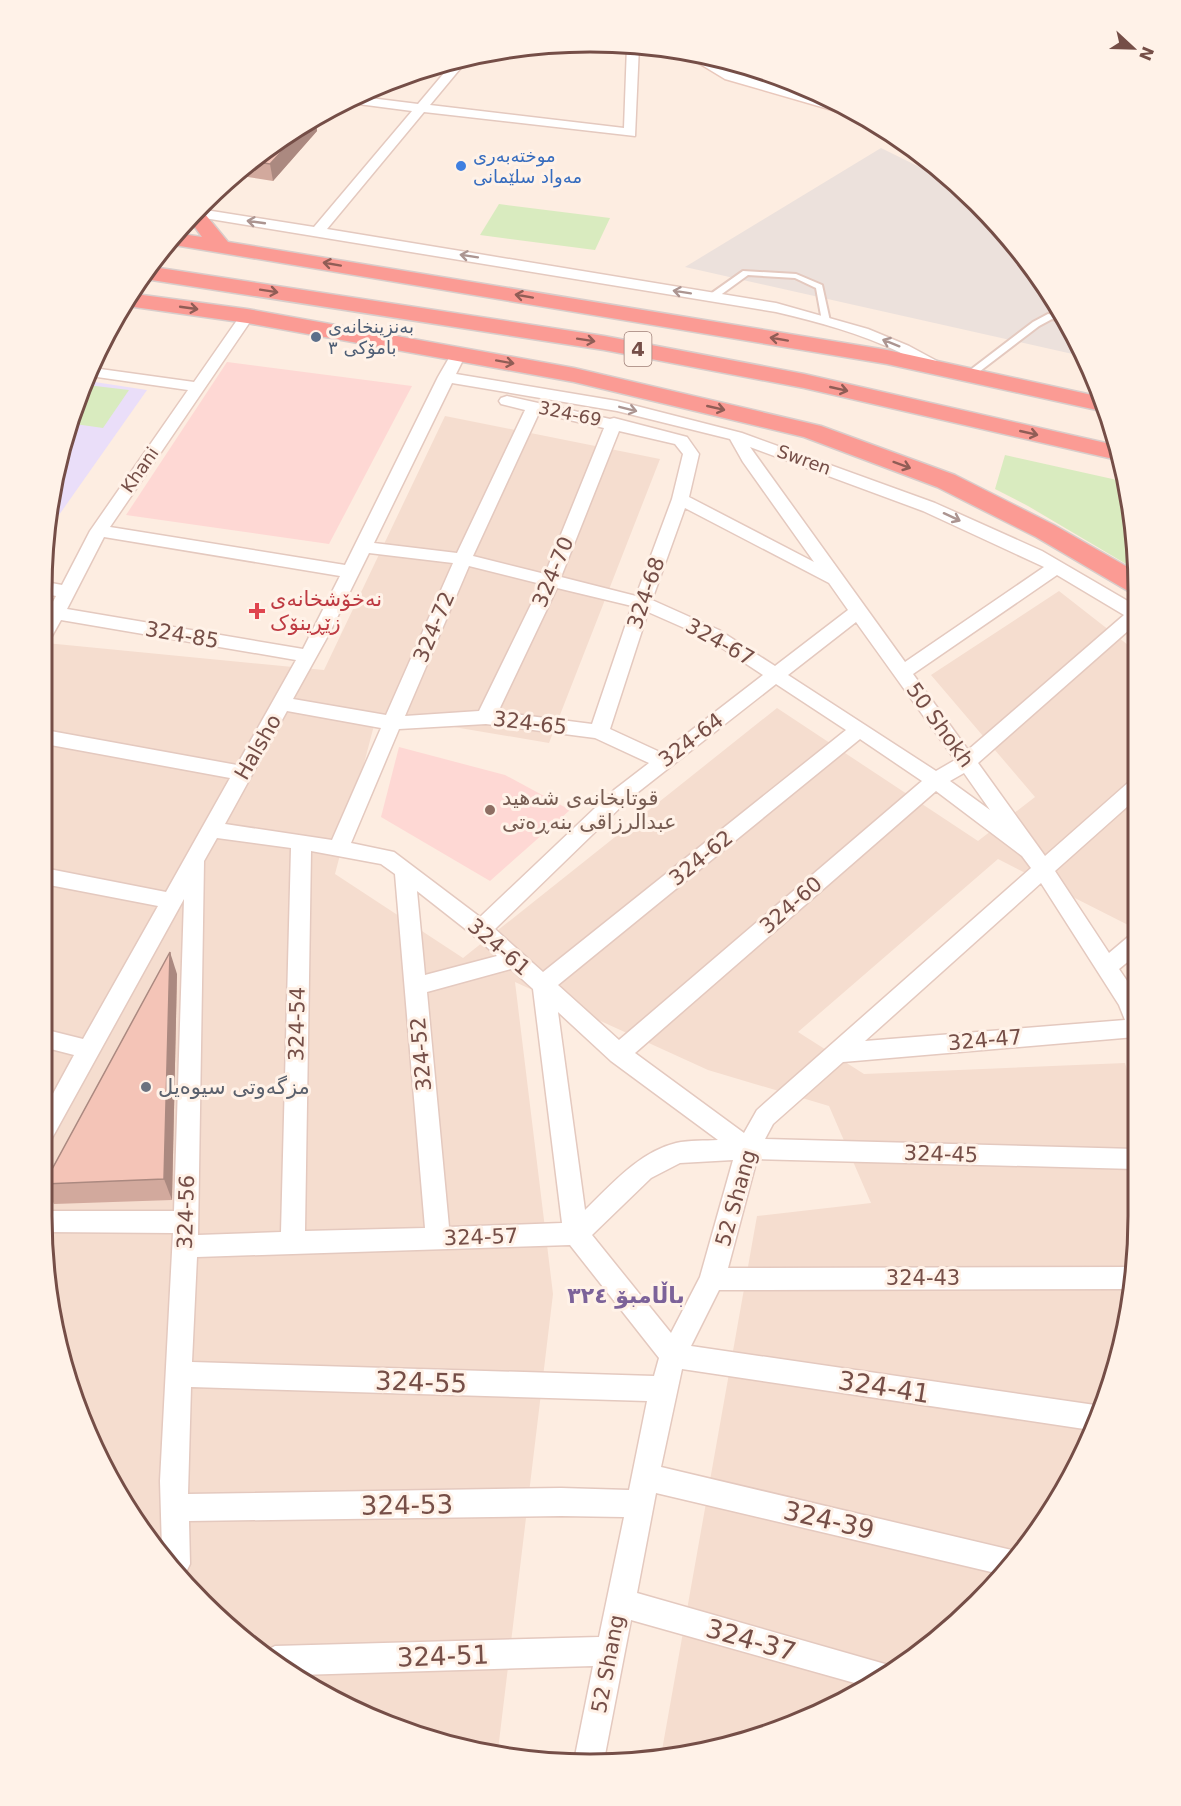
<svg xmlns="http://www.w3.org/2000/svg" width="1181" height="1806" font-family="'DejaVu Sans',Cairo,sans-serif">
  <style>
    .residential { fill: #f5ddcf }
    .commercial { fill: #fed8d4 }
    .industrial { fill: #ece1dc }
    .education { fill: #eadef9 }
    .green { fill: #d9ebbf }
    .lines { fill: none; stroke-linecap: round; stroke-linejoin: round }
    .lane-casing { stroke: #e4c9bf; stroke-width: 4 }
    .street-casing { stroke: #e4c9bf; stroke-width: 3 }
    .secondary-casing { stroke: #e9c8bc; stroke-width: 3 }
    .highway-casing { stroke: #d8cdcb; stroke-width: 3 }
    .lane { fill: #fff; fill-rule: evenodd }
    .street { fill: #fff; fill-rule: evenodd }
    .secondary { fill: #fff; fill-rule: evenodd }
    .highway { fill: #fb9b94; fill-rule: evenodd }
    .wall { fill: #d2a99d }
    .shaded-wall { fill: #ab8980 }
    .building { fill: #f4c4b7; stroke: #ab8980; stroke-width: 1.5 }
    .oneway { stroke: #ac9591 }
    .oneway2 { stroke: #905d56 }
    .shop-dot { fill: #3f7fe0; stroke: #fff2e8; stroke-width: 2 }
    .service-dot { fill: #5c6f8a; stroke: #fff2e8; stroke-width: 2 }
    .health-dot { fill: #e0444e; stroke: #fff2e8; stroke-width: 2 }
    .education-dot { fill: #8d6e63; stroke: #fff2e8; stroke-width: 2 }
    .worship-dot { fill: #6b7280; stroke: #fff2e8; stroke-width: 2 }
    .labels { text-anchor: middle; stroke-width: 6; stroke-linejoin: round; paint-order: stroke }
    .far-shop-label { font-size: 18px; fill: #366cbe; stroke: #fff2e8; text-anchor: start }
    .far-service-label { font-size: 18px; fill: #4e5e75; stroke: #fff2e8; text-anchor: start }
    .far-street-label { font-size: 18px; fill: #754e47; stroke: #fff2e8 }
    .shield { fill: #fff2e8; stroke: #9e7f77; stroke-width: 1.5 }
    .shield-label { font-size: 20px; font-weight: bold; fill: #754e47 }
    .street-label { font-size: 21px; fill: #754e47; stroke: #fff2e8 }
    .health-label { font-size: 21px; fill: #be3a42; stroke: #fff2e8; text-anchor: start }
    .education-label { font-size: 21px; fill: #785e54; stroke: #fff2e8; text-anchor: start }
    .worship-label { font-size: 21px; fill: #5b616d; stroke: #fff2e8; text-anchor: start }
    .neighbourhood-label { font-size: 22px; font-weight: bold; fill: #7c6299; stroke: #fff2e8 }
    .near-street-label { font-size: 26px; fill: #754e47; stroke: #fff2e8 }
    .rim { fill: none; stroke: #754e47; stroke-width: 3 }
  </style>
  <rect width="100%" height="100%" fill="#fdede1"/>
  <polygon class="residential" points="445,416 660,459 549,743 377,714 335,874 463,958 777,708 978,841 1035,797 931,675 1059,591 1137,652 1136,929 998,859 798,1032 864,1074 1125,1063 1135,1096 1134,1287 1083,1458 1003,1577 864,1691 698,1753 661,1756 757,1216 871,1203 829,1106 708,1070 515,982 553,1294 498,1750 381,1722 256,1650 135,1521 71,1391 42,1215 46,643 324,670"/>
  <g class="commercial">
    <polygon points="227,362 412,386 329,544 126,515"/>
    <polygon points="399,747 505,775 570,810 490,881 381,817"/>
  </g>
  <polygon class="industrial" points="881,148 960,187 1026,257 1086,357 685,267"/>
  <polygon class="education" points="88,381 147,390 47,532 47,519"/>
  <g class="green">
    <polygon points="499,204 610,218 595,250 480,235"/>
    <polygon points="87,385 129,390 103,428 75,424"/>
    <polygon points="1005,455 1126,482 1138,555 1138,571 1028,506 995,489"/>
  </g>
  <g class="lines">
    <g class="lane-casing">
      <g id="lane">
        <polygon points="743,271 796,274 822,285 830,321 826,323 822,321 816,288 795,278 748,275 715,299 709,299 709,295"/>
        <polygon points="1048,314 1063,317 1066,322 1052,319 1039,326 971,378 965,378 965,374 1033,322"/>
      </g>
    </g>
    <g class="street-casing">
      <g id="street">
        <path d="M 627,46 L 639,46 L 635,136 L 424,112 L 327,229 L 776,303 L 868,329 L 909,346 L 948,367 L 951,370 L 948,373 C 933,377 913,359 899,352 C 860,333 818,322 776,312 L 192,216 L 199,209 L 314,227 L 412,111 L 343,102 L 354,96 L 418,104 L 455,60 L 469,58 L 430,105 L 624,128 Z"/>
        <polygon points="774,75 784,79 762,88 756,84"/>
        <path d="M 247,312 L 254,316 L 110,527 L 345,565 L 438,377 L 453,351 L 458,349 L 466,354 L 456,374 L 617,401 L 742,433 L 935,503 L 1042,551 L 1138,607 L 1138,622 L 978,763 L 1045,856 L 1130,781 L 1137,779 L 1137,798 L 1055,871 L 1109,953 L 1128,937 L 1136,935 L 1136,955 L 1119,969 L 1136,994 L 1135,1037 L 843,1062 L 773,1124 L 765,1139 L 1135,1149 L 1135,1169 L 757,1159 L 728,1268 L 1134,1267 L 1134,1289 L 719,1290 L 691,1346 L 1095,1405 L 1098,1406 L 1091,1430 L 682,1369 L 661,1467 L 1020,1552 L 1004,1575 L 656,1493 L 637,1593 L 892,1666 L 869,1687 L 631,1620 L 604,1760 L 574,1761 L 593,1666 L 299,1675 L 263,1654 L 265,1651 L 275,1646 L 599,1637 L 624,1517 L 561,1516 L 189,1521 L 190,1564 L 185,1574 L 162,1549 L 160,1481 L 173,1233 L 45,1232 L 42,1211 L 174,1211 L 184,899 L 51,1140 L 43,1143 L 43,1112 L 74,1055 L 43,1047 L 43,1029 L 83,1039 L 158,906 L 44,884 L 44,868 L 166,892 L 230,778 L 45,744 L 45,730 L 237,765 L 296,660 L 61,620 L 52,636 L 46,638 L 46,615 L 56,596 L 46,594 L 46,582 L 62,585 L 90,531 L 188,390 L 90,376 L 93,368 L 194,382 L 242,313 ZM 452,383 L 617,411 L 730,439 L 743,462 L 814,562 L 689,497 L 699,454 L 687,437 L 614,418 L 610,419 L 507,396 L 501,398 L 499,401 L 501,404 L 525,410 L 457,553 L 374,543 ZM 539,413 L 604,428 L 545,574 L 473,556 ZM 619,431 L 675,444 L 683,454 L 672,499 L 636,596 L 561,577 ZM 750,447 L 923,511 L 1044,567 L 905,662 ZM 685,508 L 829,583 L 848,610 L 775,666 L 719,630 L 652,600 ZM 104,537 L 340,576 L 303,649 L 67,609 ZM 369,553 L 453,563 L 386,715 L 293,699 L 329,634 ZM 469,566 L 541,584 L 479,711 L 405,716 ZM 1057,575 L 1124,615 L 968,750 L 913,674 ZM 557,588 L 632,606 L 592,724 L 498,712 ZM 648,612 L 707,638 L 763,675 L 662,753 L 610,729 ZM 856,622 L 955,760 L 936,771 L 788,675 ZM 776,684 L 846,730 L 543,972 L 495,929 L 628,800 ZM 287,711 L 381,728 L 332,840 L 225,824 ZM 486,724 L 595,738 L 649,763 L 614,790 L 480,917 L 394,852 L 351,843 L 399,729 ZM 860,739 L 922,781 L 619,1040 L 558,985 ZM 964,773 L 990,810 L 950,781 ZM 936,791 L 1022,856 L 1031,868 L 757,1110 L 744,1133 L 635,1053 ZM 217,838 L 291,848 L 281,1232 L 198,1235 L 204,861 ZM 311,851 L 381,864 L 395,874 L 425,1228 L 305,1231 ZM 1041,883 L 1119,1005 L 1125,1020 L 865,1041 ZM 417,891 L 473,935 L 497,956 L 425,975 ZM 511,969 L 533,989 L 562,1223 L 449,1227 L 427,992 ZM 558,1012 L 611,1061 L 718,1140 C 705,1141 689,1140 676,1143 C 639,1152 611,1185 585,1210 ZM 733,1160 L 700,1277 L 671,1333 L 592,1235 L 651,1178 L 680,1163 ZM 570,1245 L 659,1358 L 654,1376 L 192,1362 L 197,1257 ZM 191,1387 L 647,1401 L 629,1490 L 561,1488 L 188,1494 Z"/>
      </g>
    </g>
    <g class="secondary-casing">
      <polygon id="secondary" points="691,53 718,60 737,71 820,95 859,113 852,115 846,114 725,79 692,59"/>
    </g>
    <g class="highway-casing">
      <g id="highway">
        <polygon points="200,208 228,242 887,350 1101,397 1106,412 887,364 168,244 175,233 202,237 189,219"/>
        <polygon points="153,267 604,336 804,374 1119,446 1122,461 804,388 604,350 145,279"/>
        <polygon points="135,294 247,309 574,368 821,426 955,475 1054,525 1138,573 1138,594 1128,591 1036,537 937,487 804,437 574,382 247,323 127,306"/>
      </g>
    </g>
    <use href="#lane" class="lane"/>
    <use href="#street" class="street"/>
    <use href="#secondary" class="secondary"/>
    <use href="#highway" class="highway"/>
  </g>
  <g class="wall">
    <polygon points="316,119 317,131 273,181 235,175 257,155"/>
    <polygon points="177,974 172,1200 54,1204 44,1184"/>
  </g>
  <g class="shaded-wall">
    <polygon points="316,119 317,131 273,181 270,164 307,124"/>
    <polygon points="170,952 177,974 172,1200 164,1179"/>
  </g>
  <g class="building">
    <polygon points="307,124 270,164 250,161 257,155"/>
    <polygon points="170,952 164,1179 44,1184"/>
  </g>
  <defs><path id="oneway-shaft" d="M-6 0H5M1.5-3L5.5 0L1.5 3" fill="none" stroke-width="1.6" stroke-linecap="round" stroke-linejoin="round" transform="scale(1.5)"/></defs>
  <g class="oneway">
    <use href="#oneway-shaft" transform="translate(256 222) rotate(-172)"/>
    <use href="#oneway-shaft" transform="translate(469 256) rotate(-171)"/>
    <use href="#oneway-shaft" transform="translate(682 292) rotate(-171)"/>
    <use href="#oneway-shaft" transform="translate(891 343) rotate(-158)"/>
    <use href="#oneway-shaft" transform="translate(628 409) rotate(14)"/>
    <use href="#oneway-shaft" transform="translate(952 517) rotate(25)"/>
  </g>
  <g class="oneway2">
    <use href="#oneway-shaft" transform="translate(332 264) rotate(-170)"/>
    <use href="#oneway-shaft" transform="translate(269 291) rotate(9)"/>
    <use href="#oneway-shaft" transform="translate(524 296) rotate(-170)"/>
    <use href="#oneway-shaft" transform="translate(189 308) rotate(8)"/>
    <use href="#oneway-shaft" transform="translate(779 339) rotate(-170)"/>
    <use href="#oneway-shaft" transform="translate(586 340) rotate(9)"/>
    <use href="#oneway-shaft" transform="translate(505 362) rotate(10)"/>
    <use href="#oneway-shaft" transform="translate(839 389) rotate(13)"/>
    <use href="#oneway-shaft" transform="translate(716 408) rotate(13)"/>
    <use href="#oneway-shaft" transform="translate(1029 433) rotate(13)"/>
    <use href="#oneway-shaft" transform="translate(902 465) rotate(20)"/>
  </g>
  <circle class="shop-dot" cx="461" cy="166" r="6"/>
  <circle class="service-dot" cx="316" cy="337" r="6"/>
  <path class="health-dot" d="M254 602h6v6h6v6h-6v6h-6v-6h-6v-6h6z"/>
  <circle class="education-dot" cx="490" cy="810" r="6"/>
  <circle class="worship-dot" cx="146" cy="1087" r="6"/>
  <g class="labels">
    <g class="far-shop-label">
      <text x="473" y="162">موختەبەری<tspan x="473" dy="21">مەواد سلێمانی</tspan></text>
    </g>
    <g class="far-service-label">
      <text x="328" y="333">بەنزینخانەی<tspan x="328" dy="21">بامۆکی ٣</tspan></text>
    </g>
    <g class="far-street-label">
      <text transform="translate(570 414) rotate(12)" y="6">324-69</text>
      <text transform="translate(804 460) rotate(20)" y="6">Swren</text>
      <text transform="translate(140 470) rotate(-55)" y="6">Khani</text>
    </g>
    <rect class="shield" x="624.5" y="332" width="27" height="34" rx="4.5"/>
    <g class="shield-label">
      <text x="638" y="356">4</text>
    </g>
    <g class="street-label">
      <text transform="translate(553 572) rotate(-67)" y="7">324-70</text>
      <text transform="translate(646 593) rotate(-71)" y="7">324-68</text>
      <text transform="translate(434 627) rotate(-67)" y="7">324-72</text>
      <text transform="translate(182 635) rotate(10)" y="7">324-85</text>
      <text transform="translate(720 642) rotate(29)" y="7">324-67</text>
      <text transform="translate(530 723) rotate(7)" y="7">324-65</text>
      <text transform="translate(940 725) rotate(54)" y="7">50 Shokh</text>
      <text transform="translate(691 740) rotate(-37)" y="7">324-64</text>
      <text transform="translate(258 747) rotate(-60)" y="7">Halsho</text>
      <text transform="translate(701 858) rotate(-39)" y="7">324-62</text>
      <text transform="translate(791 905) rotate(-41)" y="7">324-60</text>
      <text transform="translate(499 947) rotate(41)" y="7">324-61</text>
      <text transform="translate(297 1024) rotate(-89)" y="7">324-54</text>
      <text transform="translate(985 1040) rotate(-5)" y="7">324-47</text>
      <text transform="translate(421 1054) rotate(-95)" y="7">324-52</text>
      <text transform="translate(941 1154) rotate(2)" y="7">324-45</text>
      <text transform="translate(736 1198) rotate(-74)" y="7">52 Shang</text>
      <text transform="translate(186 1212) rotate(-88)" y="7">324-56</text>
      <text transform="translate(481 1237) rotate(-2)" y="7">324-57</text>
      <text x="923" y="1285">324-43</text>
      <text transform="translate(608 1664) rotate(-79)" y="7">52 Shang</text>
    </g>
    <g class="health-label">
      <text x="270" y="606">نەخۆشخانەی<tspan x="270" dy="24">زێڕینۆک</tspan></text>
    </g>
    <g class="education-label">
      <text x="502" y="805">قوتابخانەی شەهید<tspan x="502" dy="24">عبدالرزاقی بنەڕەتی</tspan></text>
    </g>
    <g class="worship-label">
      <text x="158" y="1094">مزگەوتی سیوەیل</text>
    </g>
    <g class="neighbourhood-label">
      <text x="626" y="1303">باڵامبۆ ٣٢٤</text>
    </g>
    <g class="near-street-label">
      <text transform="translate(421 1382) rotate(2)" y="9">324-55</text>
      <text transform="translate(884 1387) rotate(9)" y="9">324-41</text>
      <text transform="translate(407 1505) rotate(-1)" y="9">324-53</text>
      <text transform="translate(829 1520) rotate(13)" y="9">324-39</text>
      <text transform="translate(751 1640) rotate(16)" y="9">324-37</text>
      <text transform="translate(443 1656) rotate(-2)" y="9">324-51</text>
    </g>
  </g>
  <path d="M0 0H1181V1806H0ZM590 52H590A538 538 0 0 1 1128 590V1216A538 538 0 0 1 590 1754H590A538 538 0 0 1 52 1216V590A538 538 0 0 1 590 52Z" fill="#fff2e8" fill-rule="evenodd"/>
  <path class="rim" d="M590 52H590A538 538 0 0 1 1128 590V1216A538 538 0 0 1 590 1754H590A538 538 0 0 1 52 1216V590A538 538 0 0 1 590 52Z"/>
  <g transform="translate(1133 48) rotate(112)" stroke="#fff2e8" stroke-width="4.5" paint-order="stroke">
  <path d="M0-4.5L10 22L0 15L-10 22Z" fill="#754e47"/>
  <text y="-9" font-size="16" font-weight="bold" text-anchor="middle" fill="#754e47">N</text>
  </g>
</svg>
